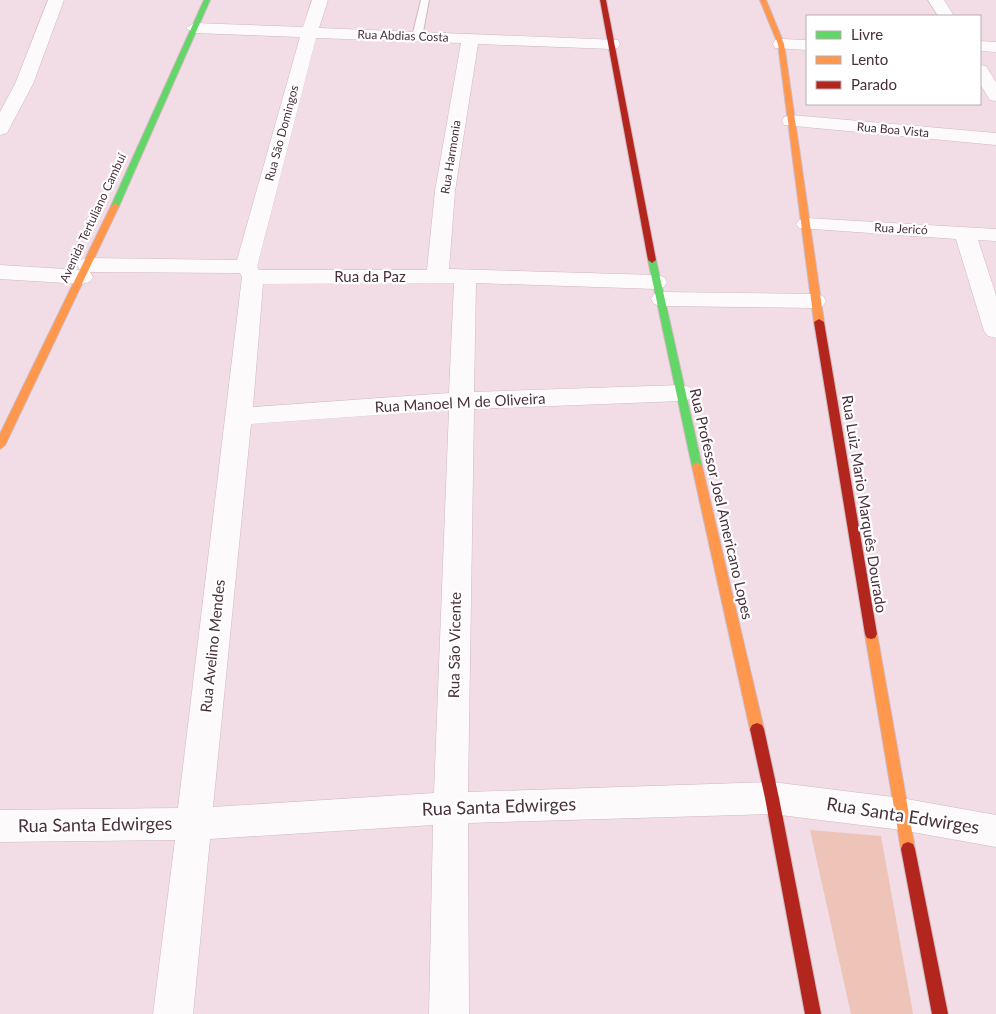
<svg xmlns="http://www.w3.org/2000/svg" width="996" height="1014" font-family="Lato,sans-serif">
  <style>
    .green { fill: #edc4b7 }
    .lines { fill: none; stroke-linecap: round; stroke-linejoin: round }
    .lane-casing { stroke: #cfb9c2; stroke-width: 2 }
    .street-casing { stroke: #cfb9c2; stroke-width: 1 }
    .fast-casing { stroke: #cfb9c2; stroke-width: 2 }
    .slow-casing { stroke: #cfb9c2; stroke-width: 2 }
    .jam-casing { stroke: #cfb9c2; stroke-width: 2 }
    .lane { fill: #fdfafb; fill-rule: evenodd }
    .street { fill: #fdfafb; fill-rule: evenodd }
    .fast { fill: #63d668; fill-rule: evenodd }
    .slow { fill: #ff974d; fill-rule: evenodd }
    .jam { fill: #b3261e; fill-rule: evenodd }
    .labels { text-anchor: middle; stroke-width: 4.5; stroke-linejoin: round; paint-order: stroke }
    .far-street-label { font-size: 12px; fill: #4a303c; stroke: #fff }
    .street-label { font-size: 15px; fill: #4a303c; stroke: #fff }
    .near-street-label { font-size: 18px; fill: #4a303c; stroke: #fff }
  </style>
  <rect width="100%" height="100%" fill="#f2dce5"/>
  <polygon class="green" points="810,830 881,836 913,1014 851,1014"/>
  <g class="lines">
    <g class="lane-casing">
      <polygon id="lane" points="421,0 429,0 422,37 417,40 412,37"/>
    </g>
    <g class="street-casing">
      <g id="street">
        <polygon points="48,0 64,0 33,84 9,129 7,133 0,135 0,112 15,84"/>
        <path d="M 312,0 L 328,0 L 319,28 L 618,40 L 620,44 L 618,48 L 612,49 L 478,44 L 455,191 L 449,269 L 656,275 L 664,277 L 667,282 L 664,287 L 656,289 L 476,283 L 474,392 L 681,385 L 690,387 L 693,393 L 690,399 L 681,401 L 474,409 L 468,792 L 772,782 L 901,798 L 996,815 L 996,847 L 901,830 L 772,814 L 468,823 L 469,1014 L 429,1014 L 433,825 L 210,839 L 193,1014 L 153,1014 L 175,840 L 0,842 L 0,810 L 178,808 L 242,277 L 240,273 L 88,272 L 80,270 L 77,265 L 80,260 L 88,258 L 237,260 L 300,37 L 194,33 L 186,28 L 194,23 L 303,27 ZM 316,38 L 461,43 L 435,191 L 427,270 L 259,270 L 257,267 ZM 454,283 L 449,393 L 253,407 L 263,284 ZM 449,410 L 434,793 L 213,807 L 251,424 Z"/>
        <polygon points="928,0 944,0 954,16 938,16"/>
        <polygon points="781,39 807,40 807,50 775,48 773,44 775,40"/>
        <polygon points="980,41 996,42 996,52 980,51"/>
        <polygon points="980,65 986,66 996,82 996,101 990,100 980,84"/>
        <polygon points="791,115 996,133 996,145 784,125 782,121 784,117"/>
        <polygon points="806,218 996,229 996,241 978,240 996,295 996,338 988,336 984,331 956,239 799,228 796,224 799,220"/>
        <polygon points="0,265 82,270 90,272 93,277 90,282 82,284 0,279"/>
        <polygon points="662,292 815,294 823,296 826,301 823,306 815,308 662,306 654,304 651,299 654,294"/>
      </g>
    </g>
    <g class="fast-casing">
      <g id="fast">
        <polygon points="204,0 210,0 119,206 118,208 112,208 111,206"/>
        <polygon points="652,257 656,260 702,466 697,470 692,466 648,260"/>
      </g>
    </g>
    <g class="slow-casing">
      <g id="slow">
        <polygon points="760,0 766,0 784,44 824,322 819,325 814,322 778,44"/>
        <polygon points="115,203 119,206 5,445 0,449 0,434 111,206"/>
        <polygon points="697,462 702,466 764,729 762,733 757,735 752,733 750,729 692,466"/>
        <polygon points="871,629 875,630 877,634 915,849 913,854 908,856 903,854 901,849 865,634 867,630"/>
      </g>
    </g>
    <g class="jam-casing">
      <g id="jam">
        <polygon points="600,0 606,0 656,260 652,263 648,260"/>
        <polygon points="819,319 824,322 877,634 875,638 871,639 867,638 865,634 814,322"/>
        <polygon points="757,723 762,725 764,729 779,798 821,1014 805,1014 765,798 750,729 752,725"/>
        <polygon points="908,842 913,844 915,849 948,1014 932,1014 901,849 903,844"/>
      </g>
    </g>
    <use href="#lane" class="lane"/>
    <use href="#street" class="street"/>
    <use href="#fast" class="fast"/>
    <use href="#slow" class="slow"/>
    <use href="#jam" class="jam"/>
  </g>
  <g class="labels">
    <g class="far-street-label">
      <text transform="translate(403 36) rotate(2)" y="4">Rua Abdias Costa</text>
      <text transform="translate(893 130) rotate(5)" y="4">Rua Boa Vista</text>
      <text transform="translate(282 133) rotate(-75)" y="4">Rua São Domingos</text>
      <text transform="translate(451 157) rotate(-81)" y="4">Rua Harmonia</text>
      <text transform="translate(93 218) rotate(-65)" y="4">Avenida Tertuliano Cambuí</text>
      <text transform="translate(901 229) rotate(3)" y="4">Rua Jericó</text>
    </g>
    <g class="street-label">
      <text x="370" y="282">Rua da Paz</text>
      <text transform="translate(460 403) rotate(-3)" y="5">Rua Manoel M de Oliveira</text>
      <text transform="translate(721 504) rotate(77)" y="5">Rua Professor Joel Americano Lopes</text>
      <text transform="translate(864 504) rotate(81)" y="5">Rua Luiz Mario Marquês Dourado</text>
      <text transform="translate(455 645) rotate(-89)" y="5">Rua São Vicente</text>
      <text transform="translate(213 646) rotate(-84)" y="5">Rua Avelino Mendes</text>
    </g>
    <g class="near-street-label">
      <text transform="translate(499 807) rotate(-2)" y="6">Rua Santa Edwirges</text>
      <text transform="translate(903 816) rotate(9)" y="6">Rua Santa Edwirges</text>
      <text transform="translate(95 825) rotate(-1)" y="6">Rua Santa Edwirges</text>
    </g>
  </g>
  <rect x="806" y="15" width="175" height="90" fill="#ffffff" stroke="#b7acb1"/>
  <rect x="816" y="31" width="25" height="8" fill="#63d668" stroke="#b7acb1"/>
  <text x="851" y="40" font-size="15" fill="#4a303c">Livre</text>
  <rect x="816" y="56" width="25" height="8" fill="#ff974d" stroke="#b7acb1"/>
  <text x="851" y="65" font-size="15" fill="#4a303c">Lento</text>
  <rect x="816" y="81" width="25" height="8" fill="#b3261e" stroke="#b7acb1"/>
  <text x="851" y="90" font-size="15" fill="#4a303c">Parado</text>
</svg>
